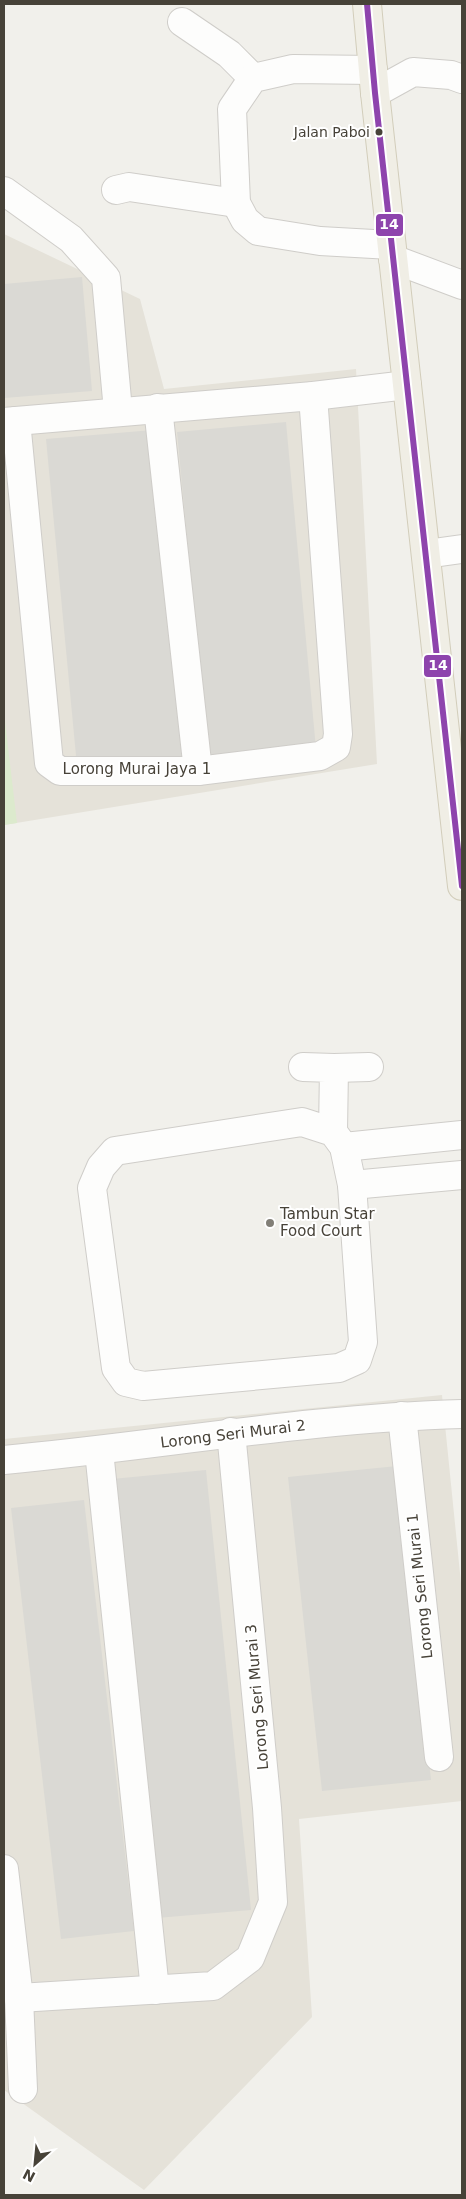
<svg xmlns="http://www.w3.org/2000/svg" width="466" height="2199" font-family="'DejaVu Sans',sans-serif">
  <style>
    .residential { fill: #e5e2d9 }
    .green { fill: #dceacd }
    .building { fill: #dad9d4 }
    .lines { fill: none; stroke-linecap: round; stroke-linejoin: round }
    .minor-casing { stroke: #cfcdc9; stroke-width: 30 }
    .major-casing { stroke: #d2cdba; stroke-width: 30 }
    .minor { stroke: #fdfdfc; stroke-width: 28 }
    .major { stroke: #f0eee5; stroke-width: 28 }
    .bus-1-casing { stroke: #fff; stroke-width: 10 }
    .bus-1 { stroke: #8e44ad; stroke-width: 6 }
    .bus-dot { fill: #474238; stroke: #fff; stroke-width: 2 }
    .poi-dot { fill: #827f77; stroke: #fff; stroke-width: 2 }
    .labels { text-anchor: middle; stroke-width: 4; stroke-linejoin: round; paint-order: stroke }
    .bus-label { font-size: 14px; fill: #474238; stroke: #fff; text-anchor: end }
    .street-label { font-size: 15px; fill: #474238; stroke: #fff }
    .poi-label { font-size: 15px; fill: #474238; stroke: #fff; text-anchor: start }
    .line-badge { stroke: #fff; stroke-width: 2 }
    .badge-label { font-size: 14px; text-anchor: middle; font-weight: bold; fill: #fff }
  </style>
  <rect width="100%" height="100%" fill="#f1f0eb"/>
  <g class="residential">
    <polygon points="4,234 140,299 164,389 356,369 377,764 4,825"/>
    <polygon points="442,1395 462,1593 462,1801 299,1819 312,2017 144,2190 4,2090 4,1439"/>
  </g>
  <polygon class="green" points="4,713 17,823 4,825"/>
  <g class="building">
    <polygon points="82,277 92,391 4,398 4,284"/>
    <polygon points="286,422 316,749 208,758 177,432"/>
    <polygon points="153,430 184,756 77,766 46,439"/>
    <polygon points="397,1466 431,1780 322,1791 288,1477"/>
    <polygon points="206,1470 251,1910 157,1918 112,1479"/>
    <polygon points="84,1500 134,1931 61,1939 11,1508"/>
  </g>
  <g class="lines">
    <g class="minor-casing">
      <g id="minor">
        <polyline points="182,22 229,54 253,78"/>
        <polyline points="373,70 293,69 253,78 232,109 236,203 245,220 258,231 320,241 391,245"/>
        <polyline points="375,93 413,72 451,75 462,79"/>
        <polyline points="116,190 129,187 236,203"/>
        <polyline points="4,191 71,239 106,278 118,411"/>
        <polyline points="393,259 462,285"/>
        <polyline points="158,408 198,771"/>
        <polyline points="16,421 49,763 60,771 198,771 320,756 336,747 338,734 313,396"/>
        <polyline points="4,422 313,396 407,385"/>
        <polyline points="426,554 462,549"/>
        <polyline points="303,1067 334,1068 333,1132"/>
        <polyline points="334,1068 369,1067"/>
        <polygon points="302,1122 333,1132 344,1147 352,1185 363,1342 357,1360 339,1368 143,1386 126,1382 116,1368 92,1188 101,1167 115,1151"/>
        <polyline points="344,1147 462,1135"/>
        <polyline points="352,1185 462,1175"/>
        <polyline points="402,1416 439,1757"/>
        <polyline points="99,1451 155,1990"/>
        <path d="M 4,1460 C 157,1446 308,1418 462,1414"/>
        <polyline points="4,1869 19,1998 23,2089"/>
        <polyline points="19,1998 213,1986 250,1958 273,1902 267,1808 231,1432"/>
      </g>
    </g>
    <g class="major-casing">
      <polyline id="major" points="367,4 375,93 462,886"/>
    </g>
    <use href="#minor" class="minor"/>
    <use href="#major" class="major"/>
    <g class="bus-1-casing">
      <polyline id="bus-1" points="367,4 375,93 462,886"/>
    </g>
    <use href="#bus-1" class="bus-1"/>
  </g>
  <circle class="bus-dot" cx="379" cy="132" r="4.5"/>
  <circle class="poi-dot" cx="270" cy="1223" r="5"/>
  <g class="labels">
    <g class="bus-label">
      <text x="370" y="137">Jalan Paboi</text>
    </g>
    <g class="street-label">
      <text x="137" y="774">Lorong Murai Jaya 1</text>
      <text transform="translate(233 1434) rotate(-7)" y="5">Lorong Seri Murai 2</text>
      <text transform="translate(420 1586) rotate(-96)" y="5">Lorong Seri Murai 1</text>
      <text transform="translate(257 1697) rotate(-95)" y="5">Lorong Seri Murai 3</text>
    </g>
    <g class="poi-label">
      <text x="280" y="1219">Tambun Star<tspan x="280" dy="17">Food Court</tspan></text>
    </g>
  </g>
  <g class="line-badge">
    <rect x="375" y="213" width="29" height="24" rx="5" fill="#8e44ad"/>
    <rect x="423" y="654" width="29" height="24" rx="5" fill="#8e44ad"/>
  </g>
  <g class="badge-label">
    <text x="389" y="229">14</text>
    <text x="438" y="670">14</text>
  </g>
  <rect width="466" height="2199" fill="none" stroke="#474238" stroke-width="10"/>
  <g transform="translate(35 2164) rotate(207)" stroke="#ffffff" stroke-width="4" paint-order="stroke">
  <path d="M0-4L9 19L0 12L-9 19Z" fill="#474238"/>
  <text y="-8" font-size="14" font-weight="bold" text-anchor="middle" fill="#474238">N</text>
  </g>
</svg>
